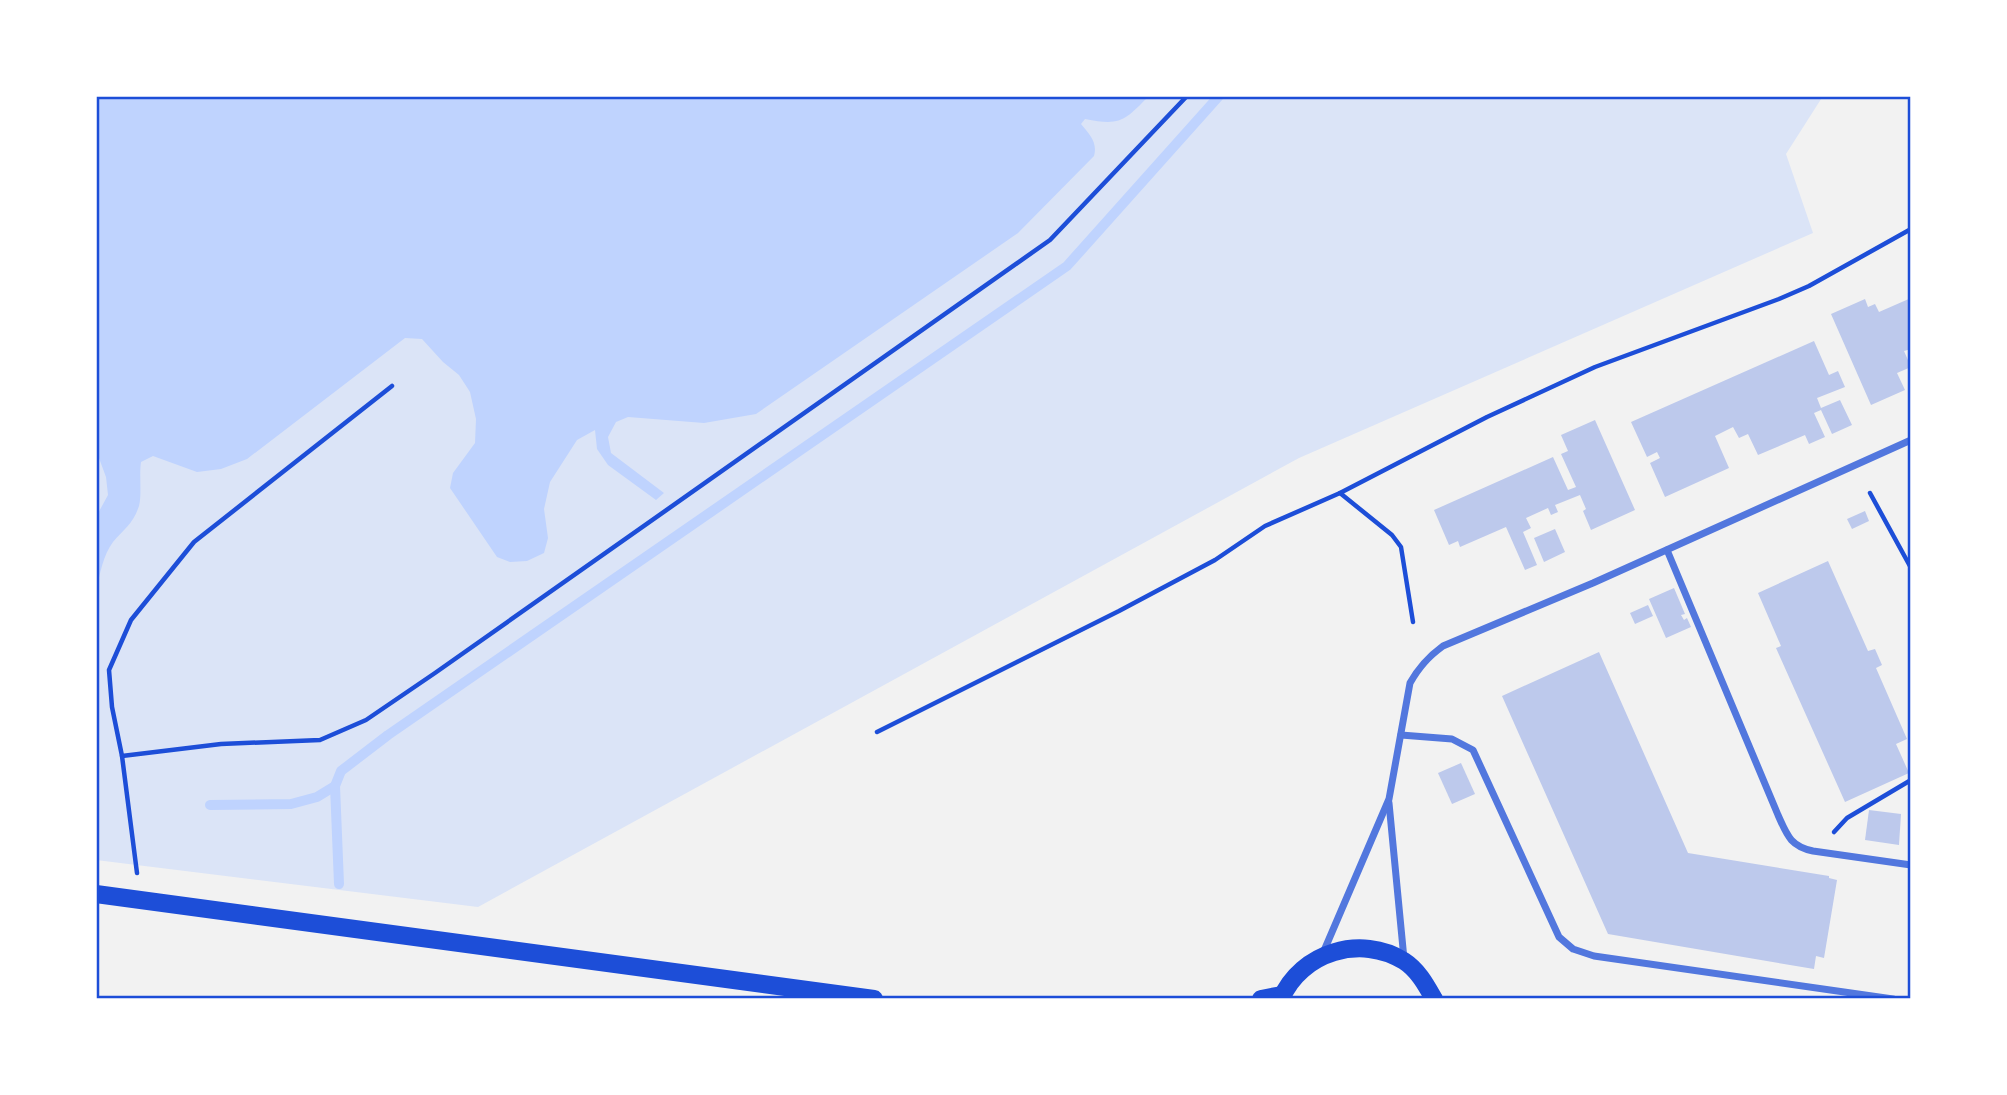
<svg xmlns="http://www.w3.org/2000/svg" width="2007" height="1095" font-family="'Archivo Narrow',sans-serif">
  <style>
    .green { fill: #dbe4f7 }
    .water { fill: #bfd3fe }
    .lines { fill: none; stroke-linecap: round; stroke-linejoin: round }
    .stream { stroke: #bfd3fe; stroke-width: 10 }
    .building { fill: #bdc9ec }
    .path { stroke: #1d4ed8; stroke-width: 4.5 }
    .minor { stroke: #5277de; stroke-width: 7 }
    .primary { stroke: #1d4ed8; stroke-width: 18 }
    .neatline { fill: none; stroke: #1d4ed8; stroke-width: 2.5 }
  </style>
  <rect width="100%" height="100%" fill="#f2f2f2"/>
  <polygon class="green" points="96,96 1823,96 1786,154 1813,233 1299,458 478,907 96,860"/>
  <path class="water" d="M 96,96 L 1149,96 C 1124,121 1121,126 1085,119 L 1081,124 C 1089,134 1098,142 1094,156 L 1018,233 L 756,414 L 704,423 L 628,417 L 616,422 L 608,437 L 611,453 L 664,493 L 656,500 L 608,465 L 597,449 L 595,430 L 577,440 L 550,482 L 544,509 L 548,538 L 544,553 L 527,561 L 510,562 L 497,557 L 450,488 L 453,473 L 475,443 L 476,419 L 470,392 L 459,375 L 443,362 L 422,339 L 405,338 L 247,459 L 221,469 L 197,472 L 153,456 L 141,462 C 139,475 142,494 139,506 C 133,524 124,529 113,542 C 103,555 100,574 96,590 L 96,517 L 108,495 L 106,477 L 96,450 Z"/>
  <g class="lines">
    <g class="stream">
      <polyline points="210,805 291,804 317,797 335,786"/>
      <polyline points="339,884 335,786 341,771 388,735 1067,266 1219,96"/>
    </g>
  </g>
  <g class="building">
    <polygon points="1911,298 1911,349 1904,351 1911,367 1897,373 1905,390 1871,405 1831,314 1865,299 1868,307 1875,304 1879,312"/>
    <polygon points="1814,341 1829,375 1838,371 1845,387 1817,398 1821,408 1840,400 1852,425 1832,434 1821,410 1814,413 1825,437 1809,444 1805,435 1758,455 1748,434 1739,438 1733,427 1715,436 1729,468 1665,497 1650,463 1660,458 1657,452 1647,457 1631,422"/>
    <polygon points="1595,420 1635,510 1591,530 1583,511 1586,509 1580,495 1555,505 1558,512 1551,515 1548,508 1526,518 1531,528 1523,532 1537,565 1525,570 1506,527 1460,547 1458,541 1449,545 1434,510 1553,457 1568,490 1576,487 1561,454 1568,451 1561,435"/>
    <polygon points="1865,511 1869,521 1852,529 1847,519"/>
    <polygon points="1555,529 1565,552 1544,562 1534,538"/>
    <polygon points="1828,561 1868,651 1875,649 1882,665 1876,668 1907,739 1896,744 1909,773 1845,802 1776,648 1781,646 1758,593"/>
    <polygon points="1674,588 1685,614 1681,615 1684,620 1687,618 1691,627 1666,638 1649,599"/>
    <polygon points="1648,605 1653,616 1635,624 1630,613"/>
    <polygon points="1599,652 1688,853 1829,876 1829,878 1837,880 1824,958 1816,956 1814,969 1608,934 1502,696"/>
    <polygon points="1461,763 1475,794 1452,804 1438,773"/>
    <polygon points="1869,810 1901,814 1899,845 1865,840"/>
  </g>
  <g class="lines">
    <g class="path">
      <polyline points="1870,493 1911,568"/>
      <polyline points="1413,622 1401,547 1392,535 1340,493 1487,417 1595,367 1779,299 1809,286 1911,229"/>
      <polyline points="877,732 1119,611 1215,560 1265,526 1340,493"/>
      <polyline points="122,756 221,744 320,740 366,720 435,673 1050,240 1187,96"/>
      <polyline points="1834,832 1847,818 1911,780"/>
      <polyline points="137,873 122,756 112,707 109,670 131,620 194,542 392,386"/>
    </g>
    <g class="minor">
      <path d="M 1667,550 L 1778,815 C 1787,835 1790,846 1813,851 L 1911,865"/>
      <polyline points="1401,735 1452,739 1473,750 1559,937 1573,949 1594,956 1893,999"/>
      <polyline points="1389,803 1404,959"/>
      <path d="M 1323,953 L 1389,799 L 1410,683 C 1419,667 1428,657 1443,646 L 1593,583 L 1911,440"/>
    </g>
    <g class="primary">
      <polyline points="96,894 874,999"/>
      <polyline points="1261,999 1282,995"/>
      <path d="M 1281,999 C 1301,952 1361,934 1404,961 C 1418,970 1426,985 1434,999"/>
    </g>
  </g>
  <rect width="2007" height="1095" fill="none" stroke="#ffffff" stroke-width="196"/>
  <rect x="98" y="98" width="1811" height="899" class="neatline"/>
</svg>
